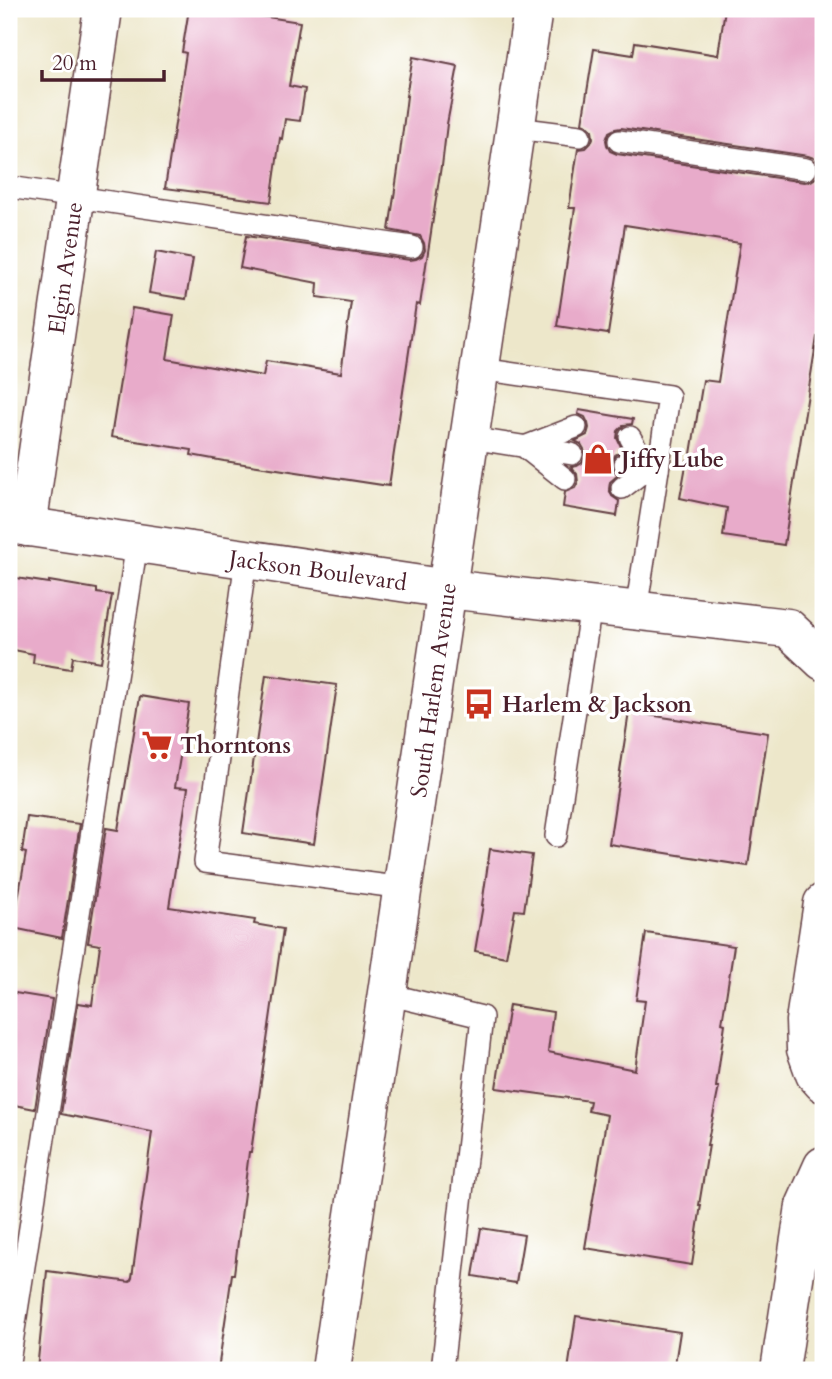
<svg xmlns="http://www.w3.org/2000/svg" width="832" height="1379" font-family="Cardo,serif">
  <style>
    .building { fill: #e8abca; fill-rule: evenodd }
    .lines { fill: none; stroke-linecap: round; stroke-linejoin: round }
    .lane-casing { stroke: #623d43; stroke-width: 24 }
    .street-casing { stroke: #623d43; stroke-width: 41 }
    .secondary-casing { stroke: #623d43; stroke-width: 41 }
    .primary-casing { stroke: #623d43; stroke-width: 41 }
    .lane { stroke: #fff; stroke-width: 21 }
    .street { stroke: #fff; stroke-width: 38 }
    .secondary { stroke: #fff; stroke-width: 38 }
    .primary { stroke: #fff; stroke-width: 38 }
    .labels { text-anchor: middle; stroke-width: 7; stroke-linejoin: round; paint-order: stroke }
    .street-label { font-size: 23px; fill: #4a1f2b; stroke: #fff }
    .poi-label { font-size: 23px; font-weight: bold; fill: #4a1f2b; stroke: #fff; text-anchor: start }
  </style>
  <rect width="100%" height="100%" fill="#fff"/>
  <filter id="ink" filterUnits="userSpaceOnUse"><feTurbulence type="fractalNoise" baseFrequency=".0143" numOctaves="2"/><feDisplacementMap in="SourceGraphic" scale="14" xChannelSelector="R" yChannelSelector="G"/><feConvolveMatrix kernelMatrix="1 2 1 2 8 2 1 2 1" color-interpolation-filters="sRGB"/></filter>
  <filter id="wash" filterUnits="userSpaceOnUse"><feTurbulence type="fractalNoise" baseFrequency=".00686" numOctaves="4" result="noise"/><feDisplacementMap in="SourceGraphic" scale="28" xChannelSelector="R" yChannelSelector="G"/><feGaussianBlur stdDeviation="1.57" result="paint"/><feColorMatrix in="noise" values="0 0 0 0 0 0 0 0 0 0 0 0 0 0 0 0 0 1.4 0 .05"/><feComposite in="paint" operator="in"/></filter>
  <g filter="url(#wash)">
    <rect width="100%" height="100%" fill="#ede7ca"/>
    <g id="blocks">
      <g class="building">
        <polygon points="189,9 216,9 300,22 289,86 305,89 300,121 285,119 282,139 280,138 271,202 165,188 186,53 182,52"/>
        <path d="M 725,9 L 823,9 L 823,339 L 817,337 L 784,545 L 723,536 L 727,508 L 680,498 L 687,460 L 690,460 L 703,380 L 718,382 L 740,243 L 625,225 L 608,334 L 557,326 L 575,208 L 569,208 L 578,149 L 586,148 L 591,143 L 593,138 L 592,130 L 587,125 L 582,123 L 594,49 L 633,55 L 635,42 L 718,55 ZM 621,128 L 808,156 L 814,158 L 818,164 L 819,172 L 817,177 L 811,181 L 804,182 L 617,154 L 610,151 L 607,145 L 606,140 L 609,132 L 615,129 Z"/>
        <polygon points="413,57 458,66 447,124 442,166 441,166 420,305 416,304 389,486 224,461 191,455 192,450 111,437 132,308 174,315 167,359 263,376 266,361 341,373 351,302 317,297 318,283 240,268 246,236 410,260 416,259 422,256 425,250 424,243 420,236 389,230 398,170 407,96 406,96"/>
        <polygon points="156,252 193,259 186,299 149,293"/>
        <polygon points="579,410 633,419 632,424 624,425 618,431 617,438 623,451 615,455 612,462 613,469 618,475 610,482 609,489 612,496 619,501 617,516 563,507 565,492 575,488 578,482 577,474 571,467 577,466 582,463 585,457 584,449 581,444 575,441 587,435 589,428 588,423 585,417 578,414"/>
        <polygon points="9,577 49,583 49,581 97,589 97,593 112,595 101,662 73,657 71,669 33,663 34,654 9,649"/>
        <polygon points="266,675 337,685 314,844 243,833"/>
        <polygon points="140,696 189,704 175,787 188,788 169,907 255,920 254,924 283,929 257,1110 251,1152 249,1152 234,1274 232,1274 218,1370 37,1370 47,1271 130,1282 132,1278 152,1132 61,1114 78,1003 92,1005 100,945 88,943 106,828 118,830"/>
        <polygon points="629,712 768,733 748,866 609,844"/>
        <polygon points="27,817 80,824 62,938 13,928 26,853 22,852"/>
        <polygon points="490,849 532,855 524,911 515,910 506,957 475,951 483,905 482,905"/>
        <polygon points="646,933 734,946 722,1023 725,1024 716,1087 719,1087 707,1145 709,1145 699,1205 701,1205 692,1265 585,1248 607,1115 588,1111 590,1101 496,1088 509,1005 553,1012 548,1052 635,1070 645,1001 636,1000"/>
        <polygon points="9,992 52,999 35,1109 9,1104"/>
        <polygon points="481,1228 524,1235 516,1283 473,1276"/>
        <polygon points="576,1316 680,1332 674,1370 568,1370"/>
      </g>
    </g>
  </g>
  <g filter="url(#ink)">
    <use href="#blocks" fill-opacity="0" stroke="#623d43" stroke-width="2"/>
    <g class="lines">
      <g class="lane-casing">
        <g id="lane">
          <polyline points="516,128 580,136"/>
          <polyline points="619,141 806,169"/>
          <polyline points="9,187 412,247"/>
          <polyline points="480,369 669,396 658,470"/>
          <polyline points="630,437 648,468"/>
          <polyline points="470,438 572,454"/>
          <polyline points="527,446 576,427"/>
          <polyline points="527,449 565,479"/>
          <polyline points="625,464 658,470 636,611"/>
          <polyline points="622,488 648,468"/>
          <polyline points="246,559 205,862 404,888"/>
          <polyline points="556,836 591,605"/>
          <polyline points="387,994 482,1017 442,1370"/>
          <polyline points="9,1362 137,543"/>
        </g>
      </g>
      <g class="street-casing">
        <g id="street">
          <polyline points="27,527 103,9"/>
          <polyline points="780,1370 805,1206 823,1166"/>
        </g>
      </g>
      <g class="secondary-casing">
        <g id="secondary">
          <polyline points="9,524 448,589 788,628 823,661"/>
          <polyline points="823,903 805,1021 806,1049 815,1074 823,1083"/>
        </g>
      </g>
      <g class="primary-casing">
        <polyline id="primary" points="331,1370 533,9"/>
      </g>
      <use href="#lane" class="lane"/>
      <use href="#street" class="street"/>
      <use href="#secondary" class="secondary"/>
      <use href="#primary" class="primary"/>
    </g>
  </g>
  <defs>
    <g id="shop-bare" transform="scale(2.415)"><path d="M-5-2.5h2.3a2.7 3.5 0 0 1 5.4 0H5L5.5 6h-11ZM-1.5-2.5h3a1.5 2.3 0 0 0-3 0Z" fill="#c8321e" stroke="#fff" stroke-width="2.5" paint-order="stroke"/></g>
    <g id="bus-bare" transform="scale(2.415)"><path d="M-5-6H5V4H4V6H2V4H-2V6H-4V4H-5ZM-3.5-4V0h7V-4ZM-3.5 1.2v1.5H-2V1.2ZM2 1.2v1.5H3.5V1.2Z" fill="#c8321e" stroke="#fff" stroke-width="2.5" paint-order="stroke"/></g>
    <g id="supermarket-bare" transform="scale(2.415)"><path d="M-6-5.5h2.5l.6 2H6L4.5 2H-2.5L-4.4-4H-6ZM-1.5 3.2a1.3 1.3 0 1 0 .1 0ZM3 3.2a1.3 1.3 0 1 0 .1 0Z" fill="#c8321e" stroke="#fff" stroke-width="2.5" paint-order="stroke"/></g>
  </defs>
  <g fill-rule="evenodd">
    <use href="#shop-bare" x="598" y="459"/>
    <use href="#bus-bare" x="479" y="704"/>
    <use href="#supermarket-bare" x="157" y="745"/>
  </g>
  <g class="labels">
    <g class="street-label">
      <text transform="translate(65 268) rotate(-82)" y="8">Elgin Avenue</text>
      <text transform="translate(318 570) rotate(8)" y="8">Jackson Boulevard</text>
      <text transform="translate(433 690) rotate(-82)" y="8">South Harlem Avenue</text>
    </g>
    <g class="poi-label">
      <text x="621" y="467">Jiffy Lube</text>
      <text x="502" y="712">Harlem &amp; Jackson</text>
      <text x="180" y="753">Thorntons</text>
    </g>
  </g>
  <rect width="832" height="1379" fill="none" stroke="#fff" stroke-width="35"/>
  <path d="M42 70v10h122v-10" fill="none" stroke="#4a1f2b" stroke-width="3.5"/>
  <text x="52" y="70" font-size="21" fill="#4a1f2b" stroke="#ffffff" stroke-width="5" paint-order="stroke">20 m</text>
</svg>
